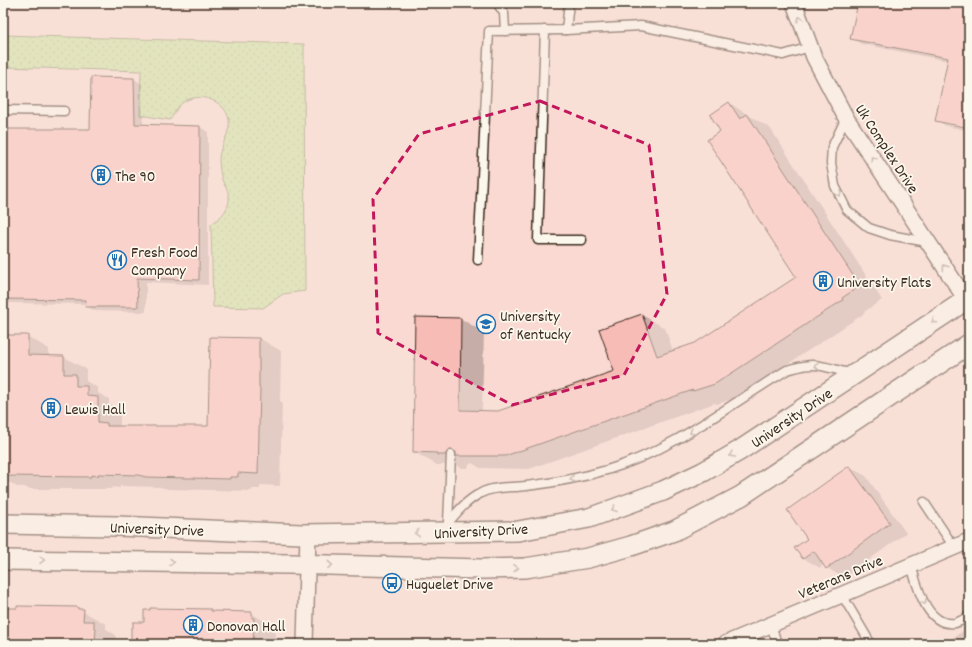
<svg xmlns="http://www.w3.org/2000/svg" width="972" height="647" font-family="Dekko,sans-serif">
  <style>
    .built { fill: #f9d9d1 }
    .grass { fill: url(#grass-dots); stroke: #80865c }
    .shadow { fill: #0003 }
    .building { fill: #f8bcb7; stroke: #3b2a1e }
    .lines { fill: none; stroke-linecap: round; stroke-linejoin: round }
    .service-casing { stroke: #3b2a1e; stroke-width: 11 }
    .minor-casing { stroke: #3b2a1e; stroke-width: 18 }
    .tertiary-casing { stroke: #3b2a1e; stroke-width: 22 }
    .service { stroke: #fbf7ec; stroke-width: 8 }
    .minor { stroke: #fbf7ec; stroke-width: 15 }
    .tertiary { stroke: #fbf7ec; stroke-width: 19 }
    .oneway { stroke: #9b9085 }
    .marked { fill: none; stroke: #c2185b; stroke-width: 3; stroke-dasharray: 8 5; stroke-linejoin: round }
    .labels { text-anchor: middle; stroke-width: 3.5; stroke-linejoin: round; paint-order: stroke }
    .street-label { font-size: 16px; fill: #3b2a1e; stroke: #fbf7ec }
    .poi-label { font-size: 16px; fill: #3b2a1e; stroke: #fbf7ec; text-anchor: start }
  </style>
  <defs>
    <pattern id="grass-dots" width="8" height="8" patternUnits="userSpaceOnUse"><rect width="8" height="8" fill="#c6e29a"/><path d="M2 2h.1M6 6h.1" fill="none" stroke="#abc284" stroke-width="1.8" stroke-linecap="round"/></pattern>
  </defs>
  <rect width="100%" height="100%" fill="#fae5dc"/>
  <filter id="ink" filterUnits="userSpaceOnUse"><feTurbulence type="fractalNoise" baseFrequency=".025" numOctaves="2"/><feDisplacementMap in="SourceGraphic" scale="8" xChannelSelector="R" yChannelSelector="G"/><feConvolveMatrix kernelMatrix="1 2 1 2 8 2 1 2 1" color-interpolation-filters="sRGB"/></filter>
  <g filter="url(#ink)">
    <rect class="built" x="3" y="3" width="966" height="641"/>
    <path class="grass" d="M 3,35 L 304,44 L 305,291 L 283,294 L 263,308 L 213,307 L 211,224 C 221,218 230,208 229,197 C 229,191 224,185 222,180 C 220,173 219,165 219,158 C 220,145 231,133 229,120 C 226,101 201,92 185,101 C 178,105 174,114 170,120 L 140,115 L 141,71 L 3,67 Z"/>
    <g class="shadow">
      <polygon points="859,3 969,3 969,127 945,122 945,124 969,129 969,131 946,126 936,120 948,61 861,44 851,38"/>
      <polygon points="134,79 142,84 143,125 200,127 208,132 208,285 146,282 146,312 95,311 86,306 86,304 3,303 3,130 91,130"/>
      <polygon points="729,103 770,128 882,300 864,312 865,313 738,397 717,404 715,403 529,469 480,468 472,463 469,465 468,468 461,468 457,465 437,465 414,452 461,319 484,332 482,411 499,412 615,372 642,315 665,328 673,351 695,344 797,277 722,131"/>
      <polygon points="3,336 27,336 49,349 49,356 64,357 86,369 86,381 98,388 98,393 109,399 109,404 120,410 120,427 209,427 211,338 259,338 281,351 280,401 282,402 280,486 260,485 260,489 252,489 252,491 168,489 160,487 120,486 120,488 112,487 112,489 28,489 25,487 17,487 11,483 3,483"/>
      <polygon points="849,467 866,476 906,533 844,578 827,568 824,564 820,568 803,558 808,539"/>
      <polygon points="77,608 106,624 106,629 116,635 116,641 118,642 118,644 3,644 3,609"/>
      <polygon points="210,610 214,612 251,613 274,627 274,631 276,633 276,644 133,644 145,623"/>
      <polygon points="969,627 969,644 943,644"/>
    </g>
    <g class="building">
      <polygon points="858,3 969,3 969,128 935,121 948,58 850,39"/>
      <polygon points="91,77 134,78 135,124 200,126 199,280 137,278 138,307 85,307 86,300 3,299 3,129 90,129"/>
      <polygon points="729,102 740,119 747,114 860,286 842,298 843,300 715,384 693,391 693,390 505,456 456,456 456,452 452,450 447,452 445,455 437,455 437,453 413,452 415,317 461,318 460,410 498,411 614,371 599,329 642,314 657,356 695,343 796,277 707,140 720,131 710,115"/>
      <polygon points="3,335 28,335 28,355 64,356 64,374 76,374 76,386 87,386 87,396 98,397 98,422 107,423 107,426 208,426 210,337 259,338 259,388 260,388 258,474 238,473 238,477 230,477 230,479 146,477 138,475 98,474 98,476 91,475 91,477 5,476 5,475 3,475"/>
      <polygon points="849,466 890,523 826,569 814,551 803,559 794,548 807,539 787,510"/>
      <polygon points="17,606 78,607 78,609 84,609 83,621 94,621 94,628 96,628 95,642 94,642 94,644 3,644 3,608 17,608"/>
      <polygon points="150,608 211,609 211,611 252,612 252,618 254,618 253,644 133,644 131,643 131,628 133,628 133,622 144,622 144,610 150,610"/>
    </g>
    <g class="lines">
      <g class="service-casing">
        <g id="service">
          <polyline points="497,3 504,13 505,31"/>
          <polyline points="545,30 538,240 582,240"/>
          <polyline points="566,30 569,3"/>
          <polyline points="3,110 64,111"/>
          <polyline points="846,118 832,147 831,163 835,186 847,210 869,228 890,235 927,242"/>
          <polyline points="478,260 489,31 566,30 641,26 783,55 810,47"/>
          <polyline points="924,502 954,547"/>
          <path d="M 448,523 C 458,511 467,500 481,493 C 494,486 512,488 526,486 C 553,483 580,478 607,470 C 674,450 727,406 787,370 C 795,368 803,365 812,365 C 825,365 838,371 850,373"/>
          <polyline points="448,523 451,455"/>
          <path d="M 911,565 C 917,585 926,627 955,623 C 960,622 964,619 969,616"/>
          <polyline points="842,595 871,644"/>
          <polyline points="771,624 777,644"/>
        </g>
      </g>
      <g class="minor-casing">
        <g id="minor">
          <polyline points="794,3 814,57 846,118 969,304"/>
          <polyline points="305,644 308,533"/>
          <polyline points="725,644 969,541"/>
        </g>
      </g>
      <g class="tertiary-casing">
        <g id="tertiary">
          <polyline points="3,524 117,526 302,534 518,531 589,518 663,491 703,472 739,451 969,298"/>
          <polyline points="3,560 290,564 481,569 525,568 588,558 631,546 674,531 741,496 969,344"/>
        </g>
      </g>
      <use href="#service" class="service"/>
      <use href="#minor" class="minor"/>
      <use href="#tertiary" class="tertiary"/>
    </g>
    <defs><path id="oneway-chevron" d="M-2-3.5L2.5 0L-2 3.5" fill="none" stroke-width="1.6" stroke-linecap="round" stroke-linejoin="round"/></defs>
    <g class="oneway">
      <use href="#oneway-chevron" transform="translate(800 19) rotate(-110)"/>
      <use href="#oneway-chevron" transform="translate(873 159) rotate(-123)"/>
      <use href="#oneway-chevron" transform="translate(839 194) rotate(62)"/>
      <use href="#oneway-chevron" transform="translate(945 267) rotate(-124)"/>
      <use href="#oneway-chevron" transform="translate(934 321) rotate(146)"/>
      <use href="#oneway-chevron" transform="translate(817 366) rotate(-172)"/>
      <use href="#oneway-chevron" transform="translate(692 432) rotate(149)"/>
      <use href="#oneway-chevron" transform="translate(732 455) rotate(149)"/>
      <use href="#oneway-chevron" transform="translate(572 479) rotate(168)"/>
      <use href="#oneway-chevron" transform="translate(614 509) rotate(160)"/>
      <use href="#oneway-chevron" transform="translate(417 533) rotate(179)"/>
      <use href="#oneway-chevron" transform="translate(42 560) rotate(1)"/>
      <use href="#oneway-chevron" transform="translate(172 562) rotate(1)"/>
      <use href="#oneway-chevron" transform="translate(330 565) rotate(2)"/>
      <use href="#oneway-chevron" transform="translate(516 568) rotate(-2)"/>
      <use href="#oneway-chevron" transform="translate(924 602) rotate(61)"/>
    </g>
  </g>
  <path d="M0 0H972V647H0ZM 540,101 L 649,145 L 667,294 L 624,375 L 512,405 L 378,333 L 373,199 L 419,134 Z" fill="#fae5dc" fill-opacity=".55" fill-rule="evenodd"/>
  <path class="marked" d="M 540,101 L 649,145 L 667,294 L 624,375 L 512,405 L 378,333 L 373,199 L 419,134 Z"/>
  <defs>
    <g id="building-ring" transform="scale(1)"><circle r="9.5" fill="#fbf7ec" stroke="#1f6fb2" stroke-width="1.5"/><path d="M-4-6H4V6H1V3H-1V6H-4ZM-2.5-4.3h1.7v1.8h-1.7ZM.8-4.3h1.7v1.8H.8ZM-2.5-1h1.7V.8h-1.7ZM.8-1h1.7V.8H.8Z" fill="#1f6fb2"/></g>
    <g id="restaurant-ring" transform="scale(1)"><circle r="9.5" fill="#fbf7ec" stroke="#1f6fb2" stroke-width="1.5"/><path d="M-5-6h1v4h1v-4h1v4h1v-4h1v5L-1.5 .5V6h-2V.5L-5-1ZM5-6V6H3V1.5H1.5Q1.5-4 5-6Z" fill="#1f6fb2"/></g>
    <g id="university-ring" transform="scale(1)"><circle r="9.5" fill="#fbf7ec" stroke="#1f6fb2" stroke-width="1.5"/><path d="M0-5L7-2L0 1L-7-2ZM-4 1L0 2.5L4 1V4Q0 6-4 4Z" fill="#1f6fb2"/></g>
    <g id="bus-ring" transform="scale(1)"><circle r="9.5" fill="#fbf7ec" stroke="#1f6fb2" stroke-width="1.5"/><path d="M-5-6H5V4H4V6H2V4H-2V6H-4V4H-5ZM-3.5-4V0h7V-4ZM-3.5 1.2v1.5H-2V1.2ZM2 1.2v1.5H3.5V1.2Z" fill="#1f6fb2"/></g>
  </defs>
  <g fill-rule="evenodd">
    <use href="#building-ring" x="101" y="175"/>
    <use href="#restaurant-ring" x="117" y="260"/>
    <use href="#building-ring" x="823" y="281"/>
    <use href="#university-ring" x="486" y="324"/>
    <use href="#building-ring" x="51" y="408"/>
    <use href="#bus-ring" x="392" y="583"/>
    <use href="#building-ring" x="193" y="625"/>
  </g>
  <g class="labels">
    <g class="street-label">
      <text transform="translate(888 148) rotate(57)" y="6">Uk Complex Drive</text>
      <text transform="translate(791 417) rotate(-34)" y="6">University Drive</text>
      <text transform="translate(157 528) rotate(2)" y="6">University Drive</text>
      <text transform="translate(481 530) rotate(-3)" y="6">University Drive</text>
      <text transform="translate(840 576) rotate(-23)" y="6">Veterans Drive</text>
    </g>
    <g class="poi-label">
      <text x="115" y="181">The 90</text>
      <text x="131" y="257">Fresh Food<tspan x="131" dy="18">Company</tspan></text>
      <text x="837" y="287">University Flats</text>
      <text x="500" y="321">University<tspan x="500" dy="18">of Kentucky</tspan></text>
      <text x="65" y="414">Lewis Hall</text>
      <text x="406" y="589">Huguelet Drive</text>
      <text x="207" y="631">Donovan Hall</text>
    </g>
  </g>
  <rect width="972" height="647" fill="none" stroke="#fbf7ec" stroke-width="16"/>
  <rect x="8" y="8" width="956" height="631" fill="none" stroke="#3b2a1e" stroke-width="1.5" filter="url(#ink)"/>
</svg>
